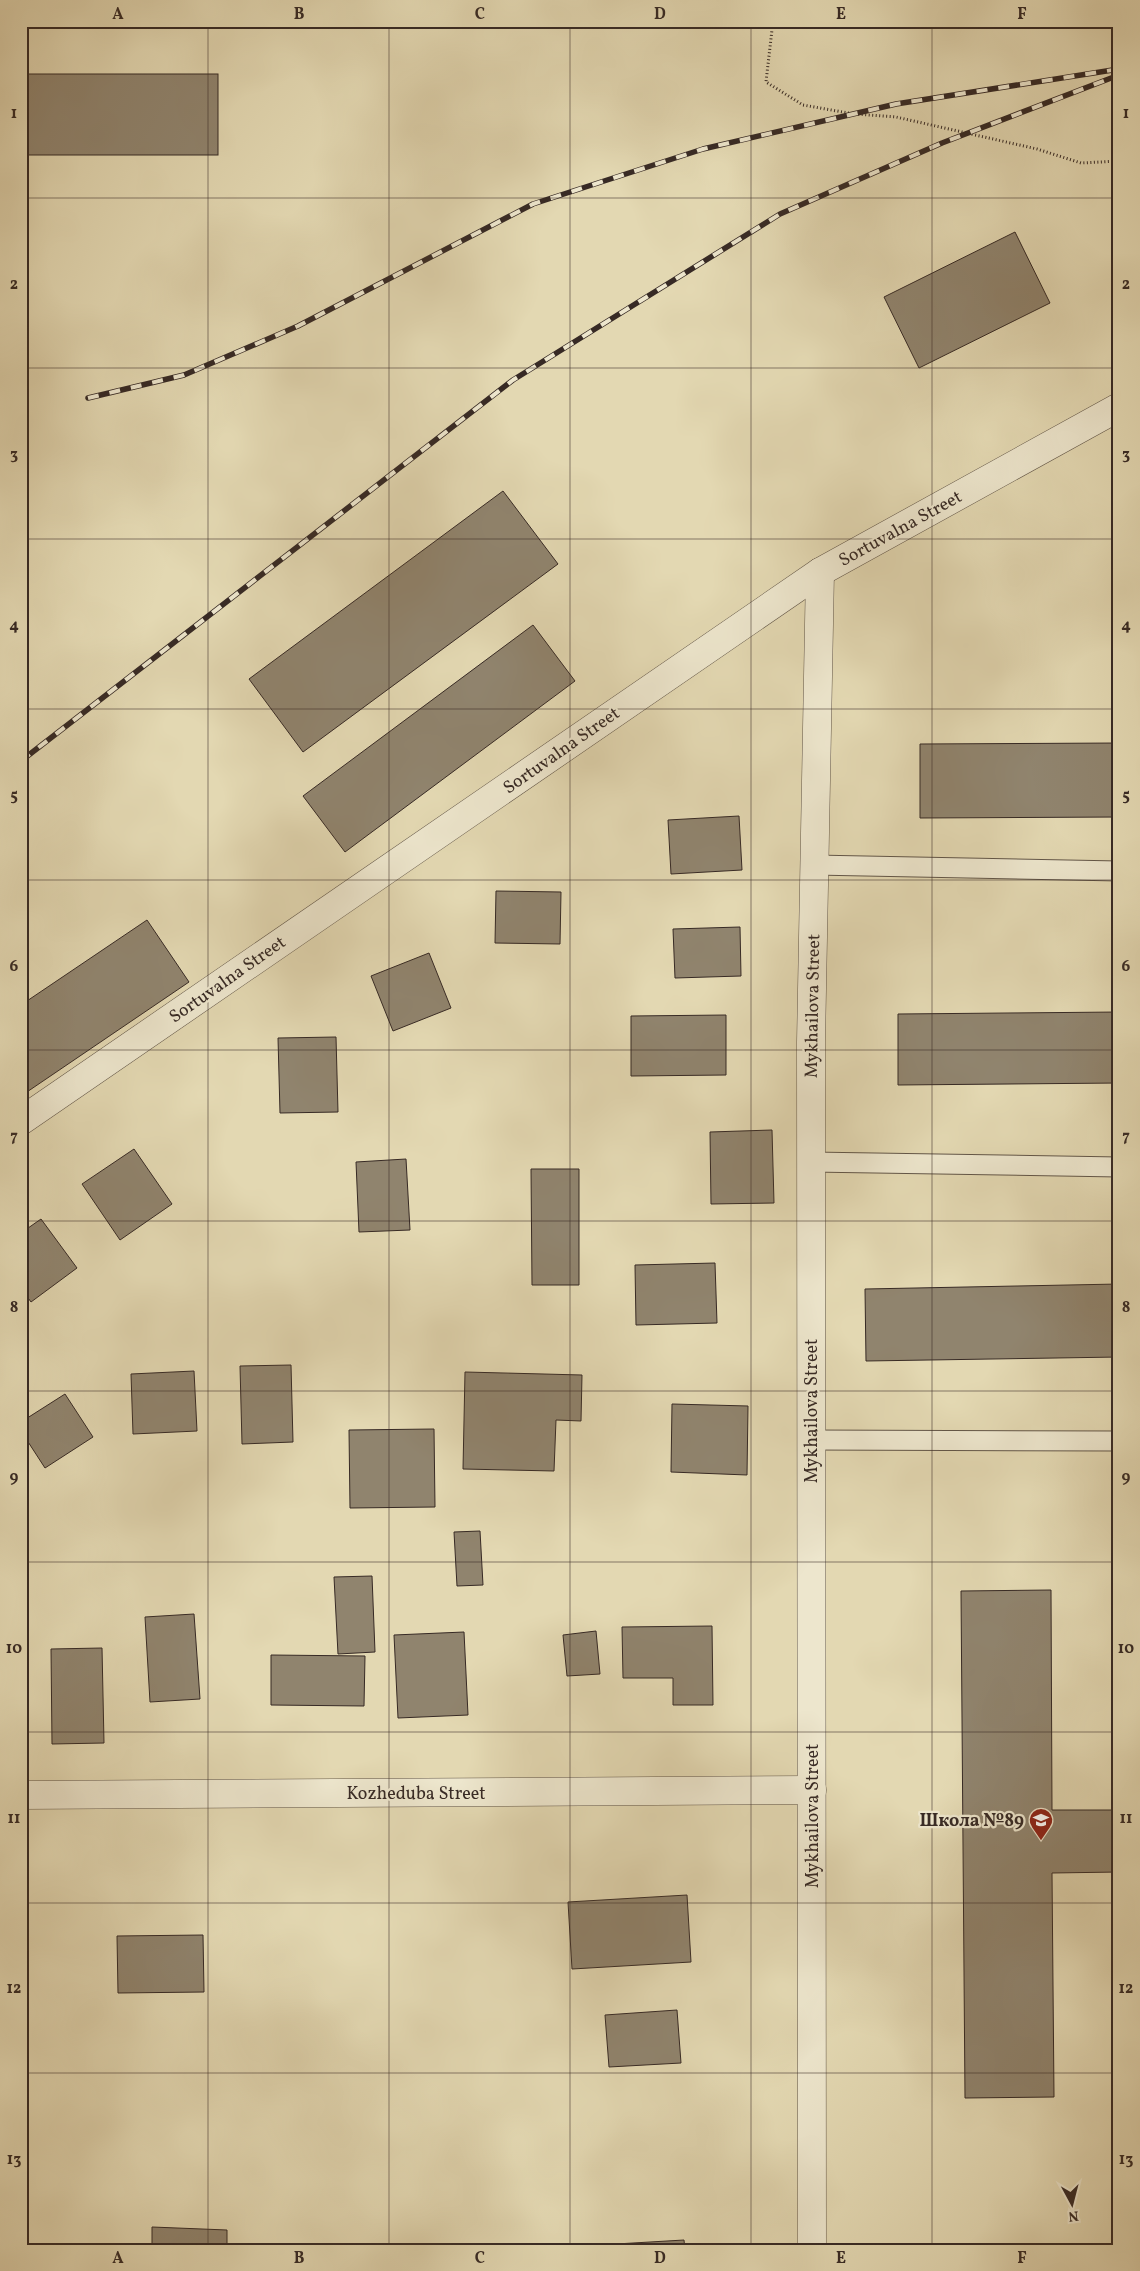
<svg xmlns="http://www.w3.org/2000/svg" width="1140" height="2271" font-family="Vollkorn,serif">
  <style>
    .building { fill: #90846e; stroke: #372a25 }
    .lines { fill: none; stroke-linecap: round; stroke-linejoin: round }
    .service-casing { stroke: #625648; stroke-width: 21 }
    .minor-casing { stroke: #625648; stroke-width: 29 }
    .path { stroke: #372a25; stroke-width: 3; stroke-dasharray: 1 2.5; stroke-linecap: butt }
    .service { stroke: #ede6cd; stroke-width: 19 }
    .minor { stroke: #ede6cd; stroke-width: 28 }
    .rail-casing { stroke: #372a25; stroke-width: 5.5 }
    .rail { stroke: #ede6cd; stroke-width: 4; stroke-dasharray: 11; stroke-linecap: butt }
    .grid { fill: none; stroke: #372a25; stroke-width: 1; stroke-opacity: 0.55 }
    .labels { text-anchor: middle; stroke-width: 4.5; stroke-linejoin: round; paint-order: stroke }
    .street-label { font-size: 18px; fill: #372a25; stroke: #ede6cd }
    .poi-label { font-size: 18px; font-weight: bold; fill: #372a25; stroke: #ede6cd; text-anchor: end }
    .neatline { fill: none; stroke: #372a25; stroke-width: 2 }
    .grid-label { font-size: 16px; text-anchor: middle; font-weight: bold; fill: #372a25 }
  </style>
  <rect width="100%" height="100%" fill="#e3d8b2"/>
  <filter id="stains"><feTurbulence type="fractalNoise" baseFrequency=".004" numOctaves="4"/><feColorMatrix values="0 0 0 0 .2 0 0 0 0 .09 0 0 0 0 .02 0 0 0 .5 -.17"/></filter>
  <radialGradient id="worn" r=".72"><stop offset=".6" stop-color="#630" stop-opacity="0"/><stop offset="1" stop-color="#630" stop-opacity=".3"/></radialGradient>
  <g class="building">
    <rect x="21" y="74" width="197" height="81"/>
    <polygon points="1015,232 1050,303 919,368 884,297"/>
    <polygon points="503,491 558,564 303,752 249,679"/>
    <polygon points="533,625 575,681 345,852 303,796"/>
    <polygon points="1119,743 1119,817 920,818 920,744"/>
    <polygon points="739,816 742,870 671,874 668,820"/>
    <polygon points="496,891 561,892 560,944 495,943"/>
    <polygon points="147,920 189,982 21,1096 21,1005"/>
    <polygon points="740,927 741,976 675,978 673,929"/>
    <polygon points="429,953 451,1008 393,1031 371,976"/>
    <polygon points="1119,1012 1119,1083 898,1085 898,1014"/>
    <polygon points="726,1015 726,1075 631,1076 631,1016"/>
    <polygon points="336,1037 338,1112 280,1113 278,1038"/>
    <polygon points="772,1130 774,1203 711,1204 710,1132"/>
    <polygon points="134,1149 172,1204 120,1240 82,1184"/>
    <polygon points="406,1159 410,1230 359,1232 356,1162"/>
    <polygon points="531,1169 579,1169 579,1285 532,1285"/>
    <polygon points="41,1219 77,1268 31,1302 21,1288 21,1233"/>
    <polygon points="715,1263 717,1323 636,1325 635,1265"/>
    <polygon points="1119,1284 1119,1357 866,1361 865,1289"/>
    <polygon points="291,1365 293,1442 242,1444 240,1366"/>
    <polygon points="194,1371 197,1431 133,1434 131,1374"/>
    <polygon points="465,1372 582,1375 581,1421 556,1420 554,1471 463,1469"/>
    <polygon points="65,1394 93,1437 45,1468 21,1431 21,1422"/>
    <polygon points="672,1404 748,1406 747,1475 671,1472"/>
    <polygon points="434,1429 435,1507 350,1508 349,1430"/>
    <polygon points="480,1531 483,1585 457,1586 454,1532"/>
    <polygon points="372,1576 375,1652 338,1654 334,1577"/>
    <polygon points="1051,1590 1052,1810 1119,1810 1119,1872 1052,1873 1054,2097 965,2098 961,1591"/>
    <polygon points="194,1614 200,1699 150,1702 145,1617"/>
    <polygon points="712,1626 713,1705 673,1705 673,1678 623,1678 622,1627"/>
    <polygon points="596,1631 600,1674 567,1676 563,1635"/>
    <polygon points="464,1632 468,1715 398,1718 394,1635"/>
    <polygon points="23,1644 26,1705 21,1705 21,1645"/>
    <polygon points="102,1648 104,1743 52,1744 51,1649"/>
    <polygon points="271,1655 365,1656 364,1706 271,1705"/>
    <polygon points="687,1895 691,1962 572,1969 568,1902"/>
    <polygon points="203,1935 204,1992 118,1993 117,1936"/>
    <polygon points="677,2010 681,2063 609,2067 605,2015"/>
    <polygon points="152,2227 227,2230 227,2250 152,2250"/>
    <polygon points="684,2240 685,2250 617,2250 616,2244"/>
  </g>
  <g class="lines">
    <g class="service-casing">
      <g id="service">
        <polyline points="814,865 1119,871"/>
        <polyline points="811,1162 1119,1167"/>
        <polyline points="811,1440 1119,1441"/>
      </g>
    </g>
    <g class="minor-casing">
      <g id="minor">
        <polyline points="21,1121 820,572 1119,407"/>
        <polyline points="21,1795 812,1790"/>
        <polyline points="812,2250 811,1042 820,572"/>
      </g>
    </g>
    <polyline class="path" points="773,21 766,82 803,105 854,114 896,117 1037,149 1081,163 1119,161"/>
    <use href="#service" class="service"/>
    <use href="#minor" class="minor"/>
    <g class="rail-casing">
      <g id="rail">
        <polyline points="88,398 184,375 298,326 533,204 703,149 896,104 1119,69"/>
        <polyline points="21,761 513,380 780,214 942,143 1119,75"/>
      </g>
    </g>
    <use href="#rail" class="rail"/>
  </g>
  <path class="grid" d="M 208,21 L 208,2250M 389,21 L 389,2250M 570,21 L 570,2250M 751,21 L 751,2250M 932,21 L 932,2250M 21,198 L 1119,198M 21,368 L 1119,368M 21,539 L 1119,539M 21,709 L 1119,709M 21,880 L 1119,880M 21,1050 L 1119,1050M 21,1221 L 1119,1221M 21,1391 L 1119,1391M 21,1562 L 1119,1562M 21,1732 L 1119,1732M 21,1903 L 1119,1903M 21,2073 L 1119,2073"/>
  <defs>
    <g id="school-pin" transform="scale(1.25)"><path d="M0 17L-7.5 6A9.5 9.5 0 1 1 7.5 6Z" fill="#8f2418" stroke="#ede6cd"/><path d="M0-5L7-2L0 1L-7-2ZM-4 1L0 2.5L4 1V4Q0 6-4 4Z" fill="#fff"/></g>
  </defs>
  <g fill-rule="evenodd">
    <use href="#school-pin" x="1041" y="1820"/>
  </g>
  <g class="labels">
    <g class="street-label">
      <text transform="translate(900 528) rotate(-29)" y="6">Sortuvalna Street</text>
      <text transform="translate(561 750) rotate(-35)" y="6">Sortuvalna Street</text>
      <text transform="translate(227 979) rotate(-35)" y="6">Sortuvalna Street</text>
      <text transform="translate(812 1006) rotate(-89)" y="6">Mykhailova Street</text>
      <text transform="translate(811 1411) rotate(-90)" y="6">Mykhailova Street</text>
      <text x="416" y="1799">Kozheduba Street</text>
      <text transform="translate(812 1816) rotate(-90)" y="6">Mykhailova Street</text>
    </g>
    <g class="poi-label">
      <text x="1024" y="1826">Школа №89</text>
    </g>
  </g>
  <rect width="1140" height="2271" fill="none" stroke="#e3d8b2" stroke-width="55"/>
  <g transform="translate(1072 2204) rotate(173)" stroke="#ede6cd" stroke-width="4" paint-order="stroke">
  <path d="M0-4L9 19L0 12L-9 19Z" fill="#372a25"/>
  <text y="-8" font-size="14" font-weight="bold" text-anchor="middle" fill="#372a25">N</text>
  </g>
  <rect x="28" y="28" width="1084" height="2216" class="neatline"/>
  <g class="grid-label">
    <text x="118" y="19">A</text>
    <text x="299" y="19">B</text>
    <text x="480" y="19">C</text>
    <text x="660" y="19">D</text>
    <text x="841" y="19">E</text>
    <text x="1022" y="19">F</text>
    <text x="14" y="118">1</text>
    <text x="1126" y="118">1</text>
    <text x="14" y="289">2</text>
    <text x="1126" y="289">2</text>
    <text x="14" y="459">3</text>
    <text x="1126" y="459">3</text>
    <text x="14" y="630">4</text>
    <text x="1126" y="630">4</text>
    <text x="14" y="800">5</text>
    <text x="1126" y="800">5</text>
    <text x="14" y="971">6</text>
    <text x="1126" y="971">6</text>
    <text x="14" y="1141">7</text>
    <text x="1126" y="1141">7</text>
    <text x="14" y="1312">8</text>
    <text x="1126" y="1312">8</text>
    <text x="14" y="1482">9</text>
    <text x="1126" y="1482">9</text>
    <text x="14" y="1653">10</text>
    <text x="1126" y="1653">10</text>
    <text x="14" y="1823">11</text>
    <text x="1126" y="1823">11</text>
    <text x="14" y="1993">12</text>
    <text x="1126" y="1993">12</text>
    <text x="14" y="2164">13</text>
    <text x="1126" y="2164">13</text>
    <text x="118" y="2263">A</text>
    <text x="299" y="2263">B</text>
    <text x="480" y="2263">C</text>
    <text x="660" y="2263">D</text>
    <text x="841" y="2263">E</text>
    <text x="1022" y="2263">F</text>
  </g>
  <rect width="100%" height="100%" filter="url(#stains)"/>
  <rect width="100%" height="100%" fill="url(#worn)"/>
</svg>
